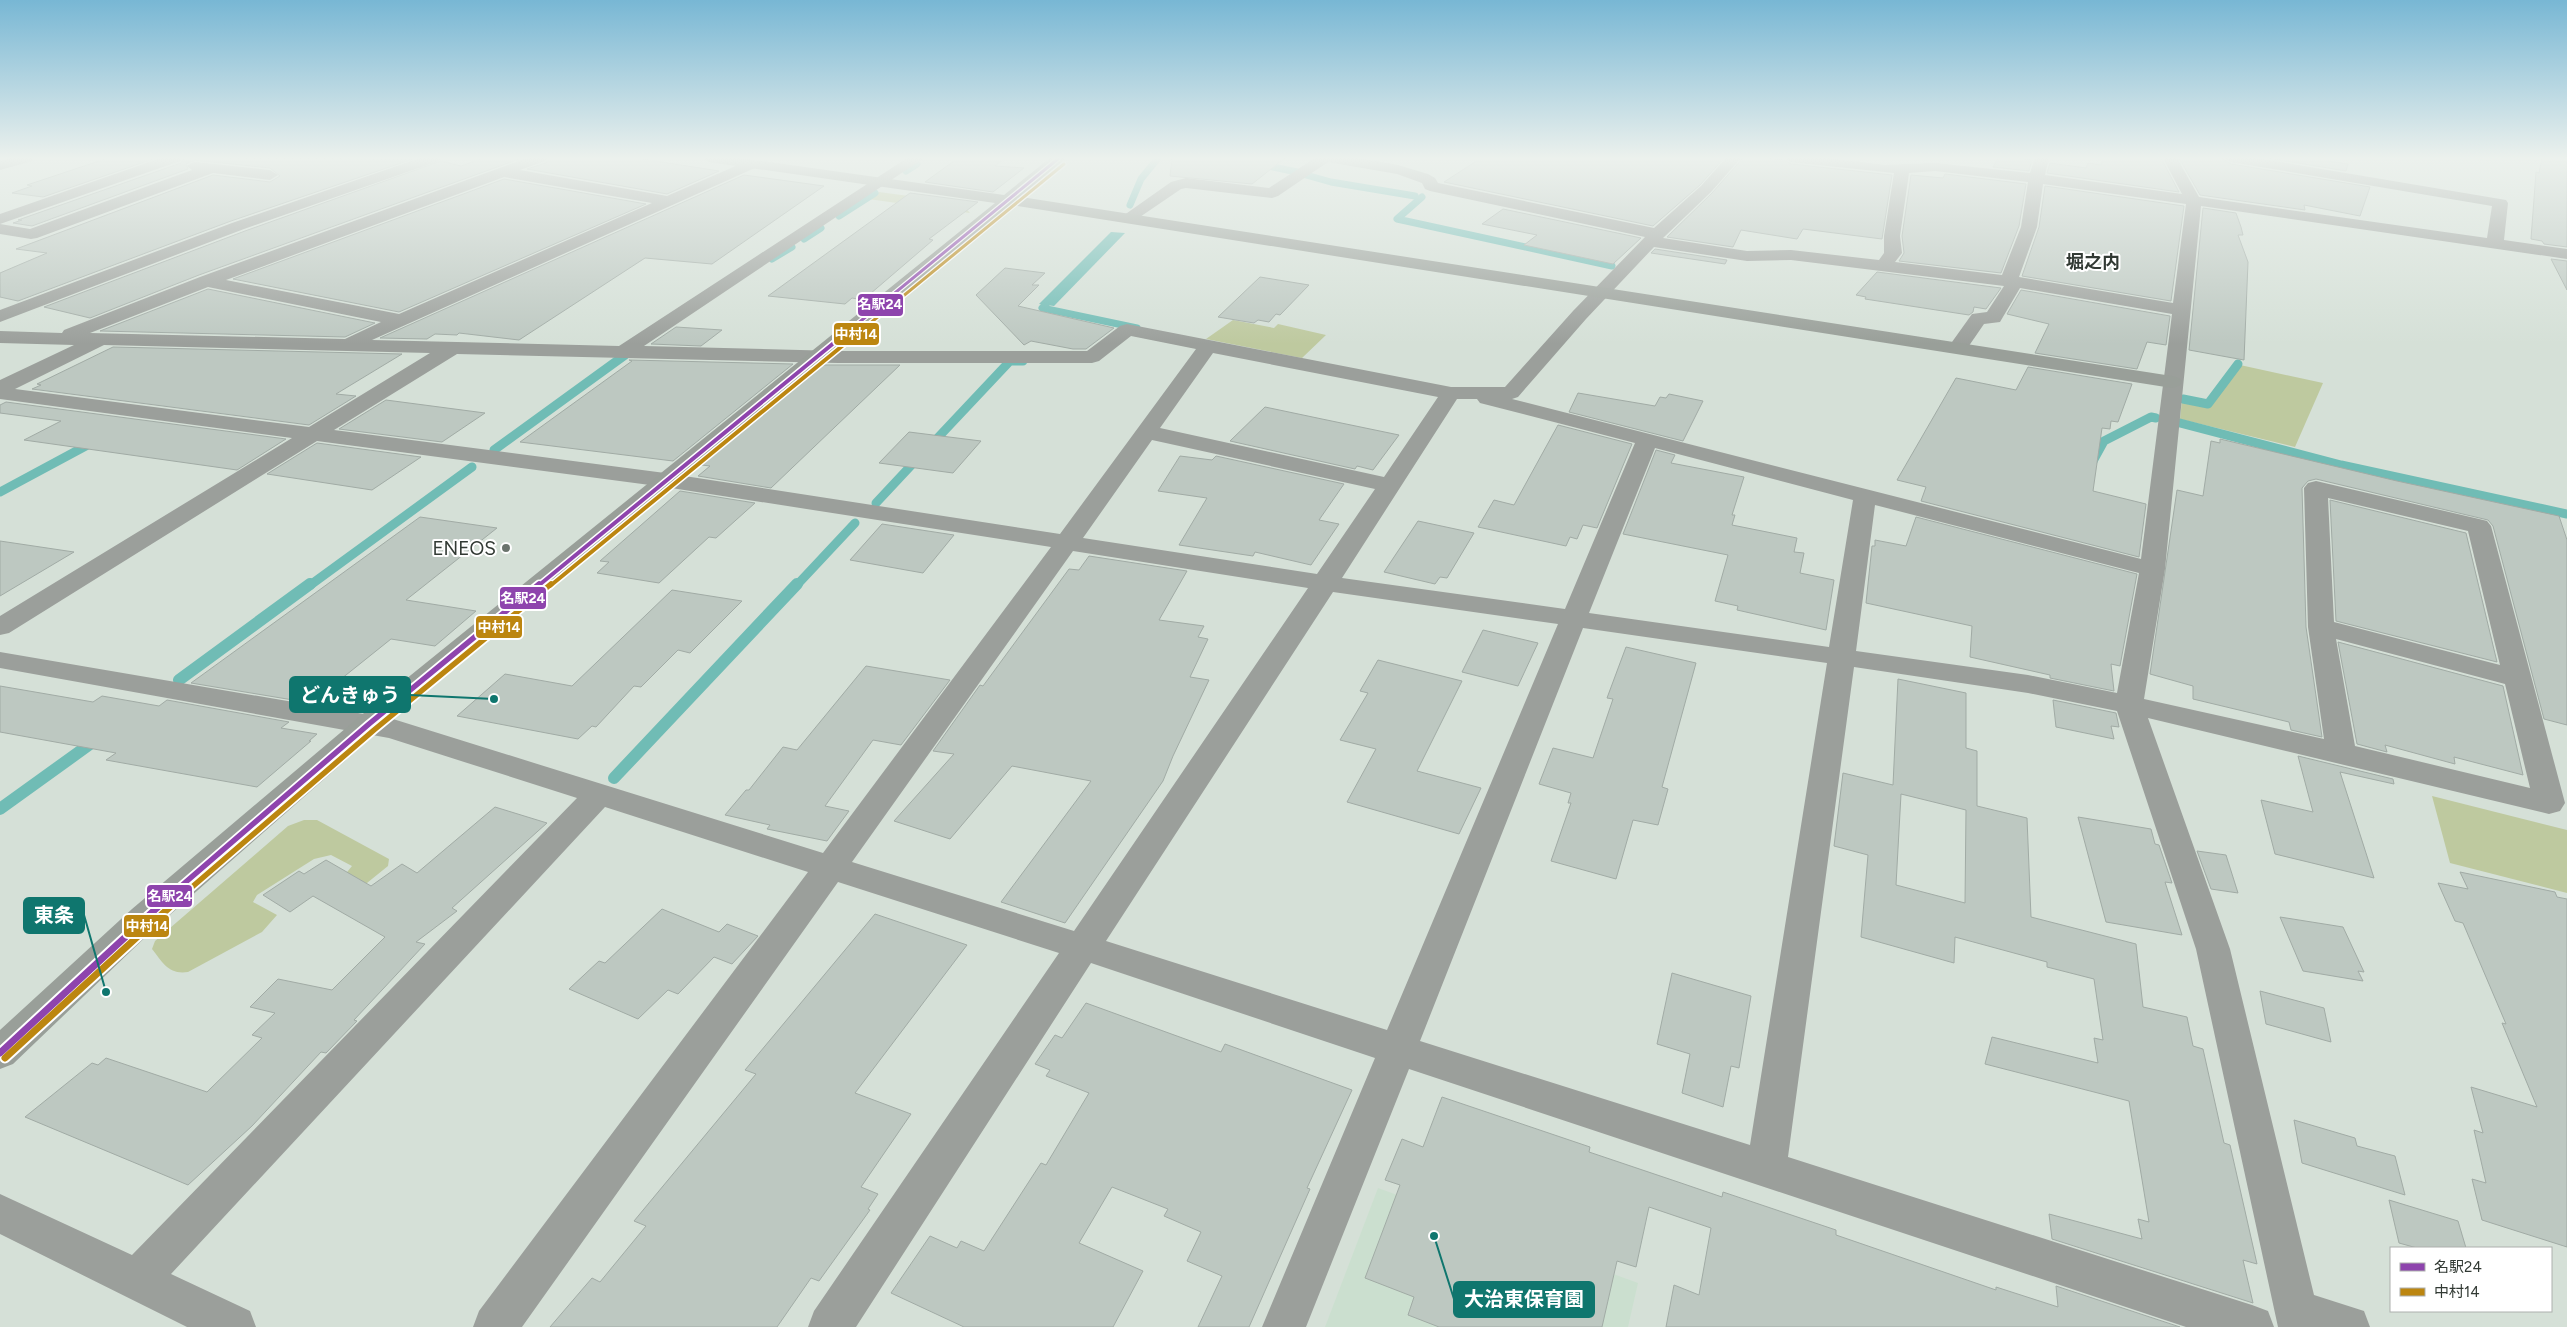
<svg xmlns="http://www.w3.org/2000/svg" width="2567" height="1327" font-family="Figtree,'Noto Sans JP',sans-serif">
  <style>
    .built { fill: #cbdfcf }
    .green { fill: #bec99f }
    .water { fill: #70bcb5 }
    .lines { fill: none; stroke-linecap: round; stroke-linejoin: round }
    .stream-far2 { stroke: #70bcb5; stroke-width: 7 }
    .stream-far1 { stroke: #70bcb5; stroke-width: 9 }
    .stream { stroke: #70bcb5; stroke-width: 12 }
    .building { fill: #bdc8c1; stroke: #a1aba5; fill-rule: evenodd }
    .street { fill: #9b9f9b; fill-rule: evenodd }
    .secondary { fill: #999f99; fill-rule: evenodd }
    .bus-1-far3-casing { stroke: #fff; stroke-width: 5.5 }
    .bus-1-far2-casing { stroke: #fff; stroke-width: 7 }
    .bus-1-far1-casing { stroke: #fff; stroke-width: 9 }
    .bus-1-casing { stroke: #fff; stroke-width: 11 }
    .bus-2-far3-casing { stroke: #fff; stroke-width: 5.5 }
    .bus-2-far2-casing { stroke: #fff; stroke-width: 7 }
    .bus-2-far1-casing { stroke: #fff; stroke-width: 9 }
    .bus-2-casing { stroke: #fff; stroke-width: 11 }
    .bus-1-far3 { stroke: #8e44ad; stroke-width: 3 }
    .bus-1-far2 { stroke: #8e44ad; stroke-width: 4 }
    .bus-1-far1 { stroke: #8e44ad; stroke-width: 5.5 }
    .bus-1 { stroke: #8e44ad; stroke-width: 7 }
    .bus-2-far3 { stroke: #bc8610; stroke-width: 3 }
    .bus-2-far2 { stroke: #bc8610; stroke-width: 4 }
    .bus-2-far1 { stroke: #bc8610; stroke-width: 5.5 }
    .bus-2 { stroke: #bc8610; stroke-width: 7 }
    .poi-dot { fill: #6b746d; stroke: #fff; stroke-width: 2 }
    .labels { text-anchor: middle; stroke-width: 4; stroke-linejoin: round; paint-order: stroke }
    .far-quarter-label { font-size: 18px; font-weight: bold; fill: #323a34; stroke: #fff }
    .poi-label { font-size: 19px; fill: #323a34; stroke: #fff; text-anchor: end }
    .leader { fill: none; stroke: #0f766e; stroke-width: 2 }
    .callout-dot { fill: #0f766e; stroke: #fff; stroke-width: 2 }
    .callout { fill: #0f766e; stroke: #0f766e; stroke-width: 2 }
    .callout-label { font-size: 20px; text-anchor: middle; font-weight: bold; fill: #fff }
    .line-badge { stroke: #fff; stroke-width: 2 }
    .badge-label { font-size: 14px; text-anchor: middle; font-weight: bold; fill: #fff }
  </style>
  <rect width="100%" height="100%" fill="#d5e0d7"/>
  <polygon class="built" points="1378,1188 1638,1283 1628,1327 1325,1327"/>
  <g class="green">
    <polygon points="879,192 961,203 970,213 868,199"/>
    <polygon points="1233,320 1274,328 1278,324 1326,335 1302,358 1206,339"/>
    <polygon points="2240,365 2323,383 2295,447 2180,419 2182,400 2210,405"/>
    <polygon points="2432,796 2567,830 2567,893 2450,863"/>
    <path d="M 304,820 L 317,820 L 389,859 L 388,866 L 362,887 L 339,882 L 352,866 L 331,855 L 314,859 L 257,895 L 253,902 L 277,915 L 262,932 L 188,972 C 169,975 163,963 152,949 L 155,941 L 288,826 Z"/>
  </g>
  <polygon class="water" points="1111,232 1125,233 1054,306 1039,304"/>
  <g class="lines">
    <g class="stream-far2">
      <polyline points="1230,158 1297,172"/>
      <polyline points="906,171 917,164"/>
      <polyline points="1306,175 1331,182 1415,196"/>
      <polyline points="1422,197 1397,219 1612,266"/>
      <polyline points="1130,205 1141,179 1158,158"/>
      <polyline points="839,216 875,193"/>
      <polyline points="804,239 821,228"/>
      <polyline points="772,259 792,247"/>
      <polyline points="1054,296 1042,308 1137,328"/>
    </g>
    <g class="stream-far1">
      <polyline points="2183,399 2208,404 2238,364"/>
      <polyline points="2180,423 2341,465 2567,514"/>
      <polyline points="930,446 1010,361 1023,361"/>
      <polyline points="494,450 625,355"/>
      <polyline points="2093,461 2104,441 2151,417 2156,418"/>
      <polyline points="0,492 95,441"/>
      <polyline points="876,503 919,457"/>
      <polyline points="309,586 472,467"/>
      <polyline points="796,586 855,523"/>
    </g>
    <g class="stream">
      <polyline points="179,680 310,584"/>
      <polyline points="614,778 797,584"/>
      <polyline points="0,809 97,739"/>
    </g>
  </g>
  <g class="building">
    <polygon points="108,158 156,158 43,197 12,193 32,186 27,185"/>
    <polygon points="184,158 413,159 231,221 18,301 0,297 0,273 47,253 16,249 213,175 270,182 280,176 270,168 194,160 186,164 188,169 32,226 13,223 22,220 18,220 181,163"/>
    <polygon points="483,158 522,158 199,275 90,318 44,307 245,231 441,161 461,166"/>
    <polygon points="549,158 636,158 719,171 667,194 527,169 546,163"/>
    <polygon points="958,158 1005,158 995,166 1024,168 993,192 925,182"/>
    <polygon points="1172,158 1285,158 1252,184 1170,176"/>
    <polygon points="1481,158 1724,158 1700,185 1653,226 1444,182"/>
    <polygon points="1743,158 1766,158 1784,160 1791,164 1892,175 1882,239 1803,229 1797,239 1741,230 1733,247 1667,237 1712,193"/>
    <polygon points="1998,158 2017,158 2032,160 2029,171 1993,167"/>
    <polygon points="2103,158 2161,158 2179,192 2047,173 2050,163 2086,168 2088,163 2101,165"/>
    <polygon points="2179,158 2222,158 2231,164 2370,187 2360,216 2304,205 2305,210 2200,195"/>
    <polygon points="2268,158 2329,158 2328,161 2348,164 2346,171"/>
    <polygon points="2542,158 2567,158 2567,247 2544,244 2542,241 2531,239 2536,172 2539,173"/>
    <polygon points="1945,174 2026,184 2019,226 2001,273 1899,261 1904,253 1902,236 1911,175 1943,178"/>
    <polygon points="744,175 824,186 712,264 645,258 519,340 459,333 457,335 435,334 427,339 380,338"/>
    <polygon points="504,179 646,204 399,312 233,279"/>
    <polygon points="2045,186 2184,206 2171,301 2022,276 2039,227"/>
    <polygon points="910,193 978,202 929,239 933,240 863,300 852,298 845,304 768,296"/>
    <polygon points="2203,208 2236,213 2241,227 2243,235 2238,235 2248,262 2244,360 2189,350"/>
    <polygon points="1503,209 1641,238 1613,264 1524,245 1537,235 1482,224"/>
    <polygon points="1655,249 1727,260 1725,264 1651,253"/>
    <polygon points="2551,259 2567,261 2567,290"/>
    <polygon points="1005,268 1045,273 1032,285 1039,285 1018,306 1114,328 1086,349 1073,349 1031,341 1024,345 976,295"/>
    <polygon points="1877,272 2001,288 1986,309 1974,307 1973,312 1969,315 1865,299 1866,297 1856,295"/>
    <polygon points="1260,277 1309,285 1280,315 1276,314 1269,322 1258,320 1254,323 1218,317"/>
    <polygon points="208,289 375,323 345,337 100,331"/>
    <polygon points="2021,290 2170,316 2166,345 2147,342 2137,369 2035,353 2049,324 2007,314"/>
    <polygon points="676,327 722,330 701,346 651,344"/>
    <polygon points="113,347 402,354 336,394 356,396 309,425 32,389 41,385 37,384"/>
    <polygon points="629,360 630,360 793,364 673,461 520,442 632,361"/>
    <polygon points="822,365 900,365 771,488 698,476 710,466 702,465"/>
    <polygon points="2028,367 2132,384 2118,422 2111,421 2110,429 2102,428 2093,491 2146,504 2139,557 1921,501 1926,487 1897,480 1956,378 2016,390"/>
    <polygon points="1578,393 1655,406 1660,397 1666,398 1669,394 1703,401 1683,441 1569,412"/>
    <polygon points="386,400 485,413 442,442 339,429"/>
    <polygon points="6,402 286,439 237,470 24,440 61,421 0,413 0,405"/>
    <polygon points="1265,407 1322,419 1399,435 1373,470 1357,466 1355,469 1230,441"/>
    <polygon points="1558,425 1632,444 1597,528 1583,525 1577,539 1570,537 1566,546 1478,527 1494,500 1514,505"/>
    <polygon points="909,432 981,441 953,473 879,463"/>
    <polygon points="2220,439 2397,481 2559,516 2567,540 2567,725 2544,719 2493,526 2488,520 2316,479 2308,481 2302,488 2306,627 2322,737 2291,730 2289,722 2193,699 2193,686 2150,674 2177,490 2203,496 2211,441 2220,443"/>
    <polygon points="317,443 421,457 372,490 267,474"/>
    <polygon points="1656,450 1675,455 1671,463 1744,477 1732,515 1735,515 1732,525 1797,538 1794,552 1804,553 1800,573 1834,580 1826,630 1737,610 1738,606 1715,601 1728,555 1623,534"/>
    <polygon points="1180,456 1212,460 1216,456 1344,484 1319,520 1339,524 1311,565 1255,552 1253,556 1179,545 1207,498 1158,491"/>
    <polygon points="680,491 755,503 716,538 709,537 659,583 597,573 609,562 600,561"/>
    <polygon points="2330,500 2466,533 2497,662 2336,621"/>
    <polygon points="420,517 497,528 406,600 476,611 435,646 391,639 311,703 191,683"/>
    <polygon points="1916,517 2137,574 2120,666 2111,664 2114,691 2050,678 2050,675 1970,657 1972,626 1866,603 1872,546 1875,546 1875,540 1906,546"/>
    <polygon points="1418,521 1474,533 1447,578 1440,577 1435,584 1384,572"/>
    <polygon points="882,524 954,535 923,573 850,560"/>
    <polygon points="0,541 74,552 0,596"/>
    <polygon points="1089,556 1187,571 1159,620 1204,626 1198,637 1208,639 1190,677 1209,680 1173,756 1163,781 1065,923 1001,902 1091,781 1012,766 950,839 894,821 954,754 933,751 980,685 983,686 1069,569 1079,570"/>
    <polygon points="672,590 742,601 690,653 678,650 641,687 634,686 596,727 592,726 578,739 457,716 505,674 572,686"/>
    <polygon points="1483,630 1538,643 1518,686 1462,672"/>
    <polygon points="2338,642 2503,686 2523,775 2454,757 2455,764 2385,745 2387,752 2357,744"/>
    <polygon points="1626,647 1696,663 1662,787 1668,789 1658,825 1633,820 1616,879 1551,861 1571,803 1568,803 1571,793 1539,784 1553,748 1593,758 1613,699 1607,698"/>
    <polygon points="1378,660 1462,681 1417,771 1481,788 1459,834 1347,802 1376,749 1340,740 1368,693 1360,691"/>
    <polygon points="866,666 950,680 901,745 873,740 825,806 849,811 827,841 767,829 770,825 725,815 746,790 749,790 783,747 797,750"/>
    <path d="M 1898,679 L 1966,693 L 1966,748 L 1977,751 L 1977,806 L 2027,818 L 2031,917 L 2136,944 L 2143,1007 L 2187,1017 L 2193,1046 L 2203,1049 L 2224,1143 L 2230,1145 L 2257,1264 L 2243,1260 L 2253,1303 L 2052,1239 L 2049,1214 L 2142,1239 L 2138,1219 L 2149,1222 L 2129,1101 L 1985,1064 L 1992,1037 L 2098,1063 L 2094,1038 L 2103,1040 L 2094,979 L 2047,967 L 2047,962 L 1955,937 L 1954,963 L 1861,937 L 1868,855 L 1834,846 L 1843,773 L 1893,785 ZM 1901,794 L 1966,810 L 1965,903 L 1896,885 Z"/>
    <polygon points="0,686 93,702 102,696 159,706 167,700 289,722 281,728 317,734 309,741 311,741 257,787 106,760 116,753 0,732"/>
    <polygon points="2053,700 2116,713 2119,727 2111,726 2114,739 2056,727"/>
    <polygon points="2298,756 2393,779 2394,784 2340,772 2374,878 2275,854 2261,800 2313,812"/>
    <polygon points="495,807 547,823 452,908 457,911 416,942 425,944 354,1020 357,1021 326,1053 321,1052 252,1126 188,1185 25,1117 92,1063 98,1065 106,1058 207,1092 262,1038 252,1035 275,1013 250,1007 278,979 332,990 385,937 313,896 290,912 263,895 299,871 304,874 326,860 371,886 402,864 417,873"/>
    <polygon points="2078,817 2151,829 2155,844 2159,845 2172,883 2165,882 2182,935 2106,922"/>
    <polygon points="2197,851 2226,855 2238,893 2211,889"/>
    <polygon points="2460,872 2555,892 2557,897 2567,899 2567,1247 2482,1220 2472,1179 2486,1183 2474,1130 2483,1133 2471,1087 2537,1107 2502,1023 2506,1024 2463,923 2455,921 2438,883 2468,889"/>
    <polygon points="662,909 719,932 727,924 758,936 732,964 714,957 678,994 668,990 638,1019 569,989 599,961 605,963"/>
    <polygon points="875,914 967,945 855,1093 911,1114 861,1187 878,1194 868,1209 870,1210 819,1281 811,1278 777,1327 550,1327 592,1278 600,1282 646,1226 634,1221 756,1074 745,1070"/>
    <polygon points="2280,917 2343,927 2364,972 2358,971 2363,981 2303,971"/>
    <polygon points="1672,973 1751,996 1739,1068 1731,1066 1723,1107 1682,1093 1690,1054 1657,1044"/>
    <polygon points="2260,991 2324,1008 2331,1042 2266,1024"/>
    <polygon points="1086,1003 1221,1052 1225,1044 1352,1090 1307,1188 1310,1189 1249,1327 1198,1327 1222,1276 1187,1261 1201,1232 1164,1216 1168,1209 1112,1187 1079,1243 1143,1271 1113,1327 964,1327 891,1293 930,1236 957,1248 961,1241 984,1251 1041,1163 1046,1165 1089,1093 1046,1076 1050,1070 1035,1064 1055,1035 1062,1038"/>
    <polygon points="1442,1097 1590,1147 1589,1152 1681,1183 1722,1197 1723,1192 1836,1230 1836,1235 1996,1290 1996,1287 2058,1307 2056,1286 2180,1327 1666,1327 1674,1285 1699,1295 1711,1228 1649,1207 1636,1267 1617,1261 1602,1327 1439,1327 1408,1315 1414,1297 1365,1278 1400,1185 1385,1180 1402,1139 1423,1147"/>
    <polygon points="2294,1120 2355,1138 2357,1146 2395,1156 2405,1195 2302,1163"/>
    <polygon points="2389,1200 2458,1221 2466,1248 2417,1248 2399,1243"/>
  </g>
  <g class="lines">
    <g class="street">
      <polygon points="11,158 34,158 32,161 0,170 0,161"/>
      <polygon points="161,158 182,158 180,161 0,224 0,214"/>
      <polygon points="420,158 441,158 439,161 244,229 0,322 0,310 232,223"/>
      <path d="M 527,158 L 547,158 L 545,161 L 520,170 L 667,196 L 747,161 L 752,160 L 759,164 L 757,167 L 372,340 L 619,346 L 907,158 L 924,158 L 644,346 L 838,351 L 1087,351 L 1120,326 L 1127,324 L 1451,387 L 1505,387 L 1573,311 L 1645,237 L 1430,191 L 1425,189 L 1422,183 L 1397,174 L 1328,162 L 1278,196 L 1272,198 L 1186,188 L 1181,189 L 1134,221 L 1128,223 L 1120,218 L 1171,182 L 1186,178 L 1269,188 L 1315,158 L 1358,158 L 1398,165 L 1428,174 L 1435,178 L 1438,183 L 1654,228 L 1701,186 L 1726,158 L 1741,158 L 1711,192 L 1663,238 L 1747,251 L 1791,250 L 1879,260 L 1884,253 L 1884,236 L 1894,173 L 1791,162 L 1784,158 L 1828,158 L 1884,165 L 1935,163 L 2030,173 L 2035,158 L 2049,158 L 2045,175 L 2182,194 L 2163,158 L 2177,158 L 2199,197 L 2487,238 L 2492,206 L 2231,162 L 2224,158 L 2257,158 L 2506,200 L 2508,203 L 2504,240 L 2567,249 L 2567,259 L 2201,206 L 2165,569 L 2144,699 L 2324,739 L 2308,627 L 2304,488 L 2308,483 L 2316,481 L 2479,519 L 2487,521 L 2491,526 L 2565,803 L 2560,811 L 2549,814 L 2148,718 L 2230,949 L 2314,1295 L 2364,1311 L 2370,1327 L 2278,1327 L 2196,949 L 2117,711 L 2028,693 L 1854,667 L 1788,1157 L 2252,1305 L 2268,1311 L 2274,1327 L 2186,1327 L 1409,1069 L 1306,1327 L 1262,1327 L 1375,1058 L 1091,963 L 856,1327 L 808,1327 L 814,1311 L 1059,953 L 838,882 L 522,1327 L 473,1327 L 479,1311 L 808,872 L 605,807 L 171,1274 L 250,1311 L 256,1327 L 187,1327 L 0,1234 L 0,1194 L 132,1255 L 577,798 L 389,738 L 0,668 L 0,652 L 393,719 L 823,853 L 1051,547 L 665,487 L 317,441 L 9,633 L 0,635 L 0,616 L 292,438 L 0,399 L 0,380 L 74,345 L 0,343 L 0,331 L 62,333 L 64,330 L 200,277 ZM 1935,171 L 2028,182 L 2021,227 L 2002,275 L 1895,262 L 1902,253 L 1900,236 L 1909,173 ZM 504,177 L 652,203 L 399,314 L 226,280 ZM 2043,184 L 2186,204 L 2173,303 L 2019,277 L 2037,227 ZM 1654,247 L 1747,261 L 1791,260 L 2004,286 L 1987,312 L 1972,314 L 1947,349 L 1950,353 L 1964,353 L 1984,324 L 2000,322 L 2020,288 L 2172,314 L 2141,559 L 1512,399 L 1518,397 L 1586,319 ZM 208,287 L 381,322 L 345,339 L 90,333 ZM 1131,336 L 1196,349 L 1060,534 L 665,473 L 334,430 L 457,354 L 838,363 L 1092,363 L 1099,361 ZM 104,345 L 430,353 L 309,427 L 15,389 ZM 1213,353 L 1438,397 L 1384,477 L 1160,428 ZM 1457,399 L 1477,399 L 1480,403 L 1635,443 L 1565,609 L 1342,578 ZM 1152,440 L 1375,489 L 1317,574 L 1083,538 ZM 1655,448 L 1853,500 L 1829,647 L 1589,613 ZM 2328,498 L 2468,531 L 2500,665 L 2334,622 ZM 1875,505 L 2139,573 L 2117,693 L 2028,675 L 1856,651 ZM 1073,551 L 1308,588 L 1074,931 L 852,862 ZM 1333,592 L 1558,624 L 1387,1030 L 1106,941 ZM 1583,628 L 1827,663 L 1750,1145 L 1420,1041 ZM 2336,639 L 2505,684 L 2530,788 L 2355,746 Z"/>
      <polygon points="194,162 270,170 278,175 270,180 213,173 37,238 31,239 0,234 0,224 30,229 192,170 187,166"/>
    </g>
    <polygon class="secondary" points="702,158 740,158 1004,195 1050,158 1066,158 1021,197 2172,376 2179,378 2182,382 2179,386 2172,388 1011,205 379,731 156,927 13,1064 0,1069 0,1030 132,909 359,717 995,203 709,162"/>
    <g class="bus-1-far3-casing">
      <polyline id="bus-1-far3" points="834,343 1059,158"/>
    </g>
    <g class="bus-1-far2-casing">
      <polyline id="bus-1-far2" points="538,586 835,342"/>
    </g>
    <g class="bus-1-far1-casing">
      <polyline id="bus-1-far1" points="158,906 369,724 539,584"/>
    </g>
    <g class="bus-1-casing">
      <polyline id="bus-1" points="0,1053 160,905"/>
    </g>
    <g class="bus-2-far3-casing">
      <polyline id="bus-2-far3" points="846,343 1064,164"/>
    </g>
    <g class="bus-2-far2-casing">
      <polyline id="bus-2-far2" points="550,586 847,342"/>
    </g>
    <g class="bus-2-far1-casing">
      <polyline id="bus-2-far1" points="170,906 374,730 551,584"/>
    </g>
    <g class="bus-2-casing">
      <polyline id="bus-2" points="5,1058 172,905"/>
    </g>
    <use href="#bus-1-far3" class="bus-1-far3"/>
    <use href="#bus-1-far2" class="bus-1-far2"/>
    <use href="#bus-1-far1" class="bus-1-far1"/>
    <use href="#bus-1" class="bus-1"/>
    <use href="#bus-2-far3" class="bus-2-far3"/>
    <use href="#bus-2-far2" class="bus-2-far2"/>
    <use href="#bus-2-far1" class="bus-2-far1"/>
    <use href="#bus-2" class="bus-2"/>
  </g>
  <linearGradient id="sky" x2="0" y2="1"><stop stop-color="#78b7d4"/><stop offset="0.46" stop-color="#ecf1ed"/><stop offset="1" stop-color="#ecf1ed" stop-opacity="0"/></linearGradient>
  <rect width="2567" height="344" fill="url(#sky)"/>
  <circle class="poi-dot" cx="506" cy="548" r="5"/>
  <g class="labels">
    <g class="far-quarter-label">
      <text x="2093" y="268">堀之内</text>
    </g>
    <g class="poi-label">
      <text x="496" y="555">ENEOS</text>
    </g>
  </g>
  <path class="leader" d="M494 699L410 695M106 992L84 915M1434 1236L1454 1299"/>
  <g class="callout-dot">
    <circle cx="494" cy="699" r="5"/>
    <circle cx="106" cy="992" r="5"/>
    <circle cx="1434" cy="1236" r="5"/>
  </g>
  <g class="callout">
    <rect x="290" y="677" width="120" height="35" rx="5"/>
    <rect x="24" y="898" width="60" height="35" rx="5"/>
    <rect x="1454" y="1282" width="140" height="35" rx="5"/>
  </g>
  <g class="callout-label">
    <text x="350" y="702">どんきゅう</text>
    <text x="54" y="922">東条</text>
    <text x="1524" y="1306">大治東保育園</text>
  </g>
  <g class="line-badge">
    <rect x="857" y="293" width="47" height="24" rx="5" fill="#8e44ad"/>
    <rect x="833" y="322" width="47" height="24" rx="5" fill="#bc8610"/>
    <rect x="499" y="586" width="48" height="24" rx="5" fill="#8e44ad"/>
    <rect x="475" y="615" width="48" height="24" rx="5" fill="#bc8610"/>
    <rect x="146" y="884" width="47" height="24" rx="5" fill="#8e44ad"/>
    <rect x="123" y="914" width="47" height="24" rx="5" fill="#bc8610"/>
  </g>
  <g class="badge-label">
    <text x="880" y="309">名駅24</text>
    <text x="856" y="339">中村14</text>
    <text x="523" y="603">名駅24</text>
    <text x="499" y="632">中村14</text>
    <text x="170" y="901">名駅24</text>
    <text x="147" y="931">中村14</text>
  </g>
  <rect x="2390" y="1247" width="162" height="65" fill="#ffffff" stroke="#adb0ae"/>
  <rect x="2400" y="1263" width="25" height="8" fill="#8e44ad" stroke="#adb0ae"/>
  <text x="2434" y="1272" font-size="15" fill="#323a34">名駅24</text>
  <rect x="2400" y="1288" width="25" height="8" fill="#bc8610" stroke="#adb0ae"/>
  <text x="2434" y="1297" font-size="15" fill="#323a34">中村14</text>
</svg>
